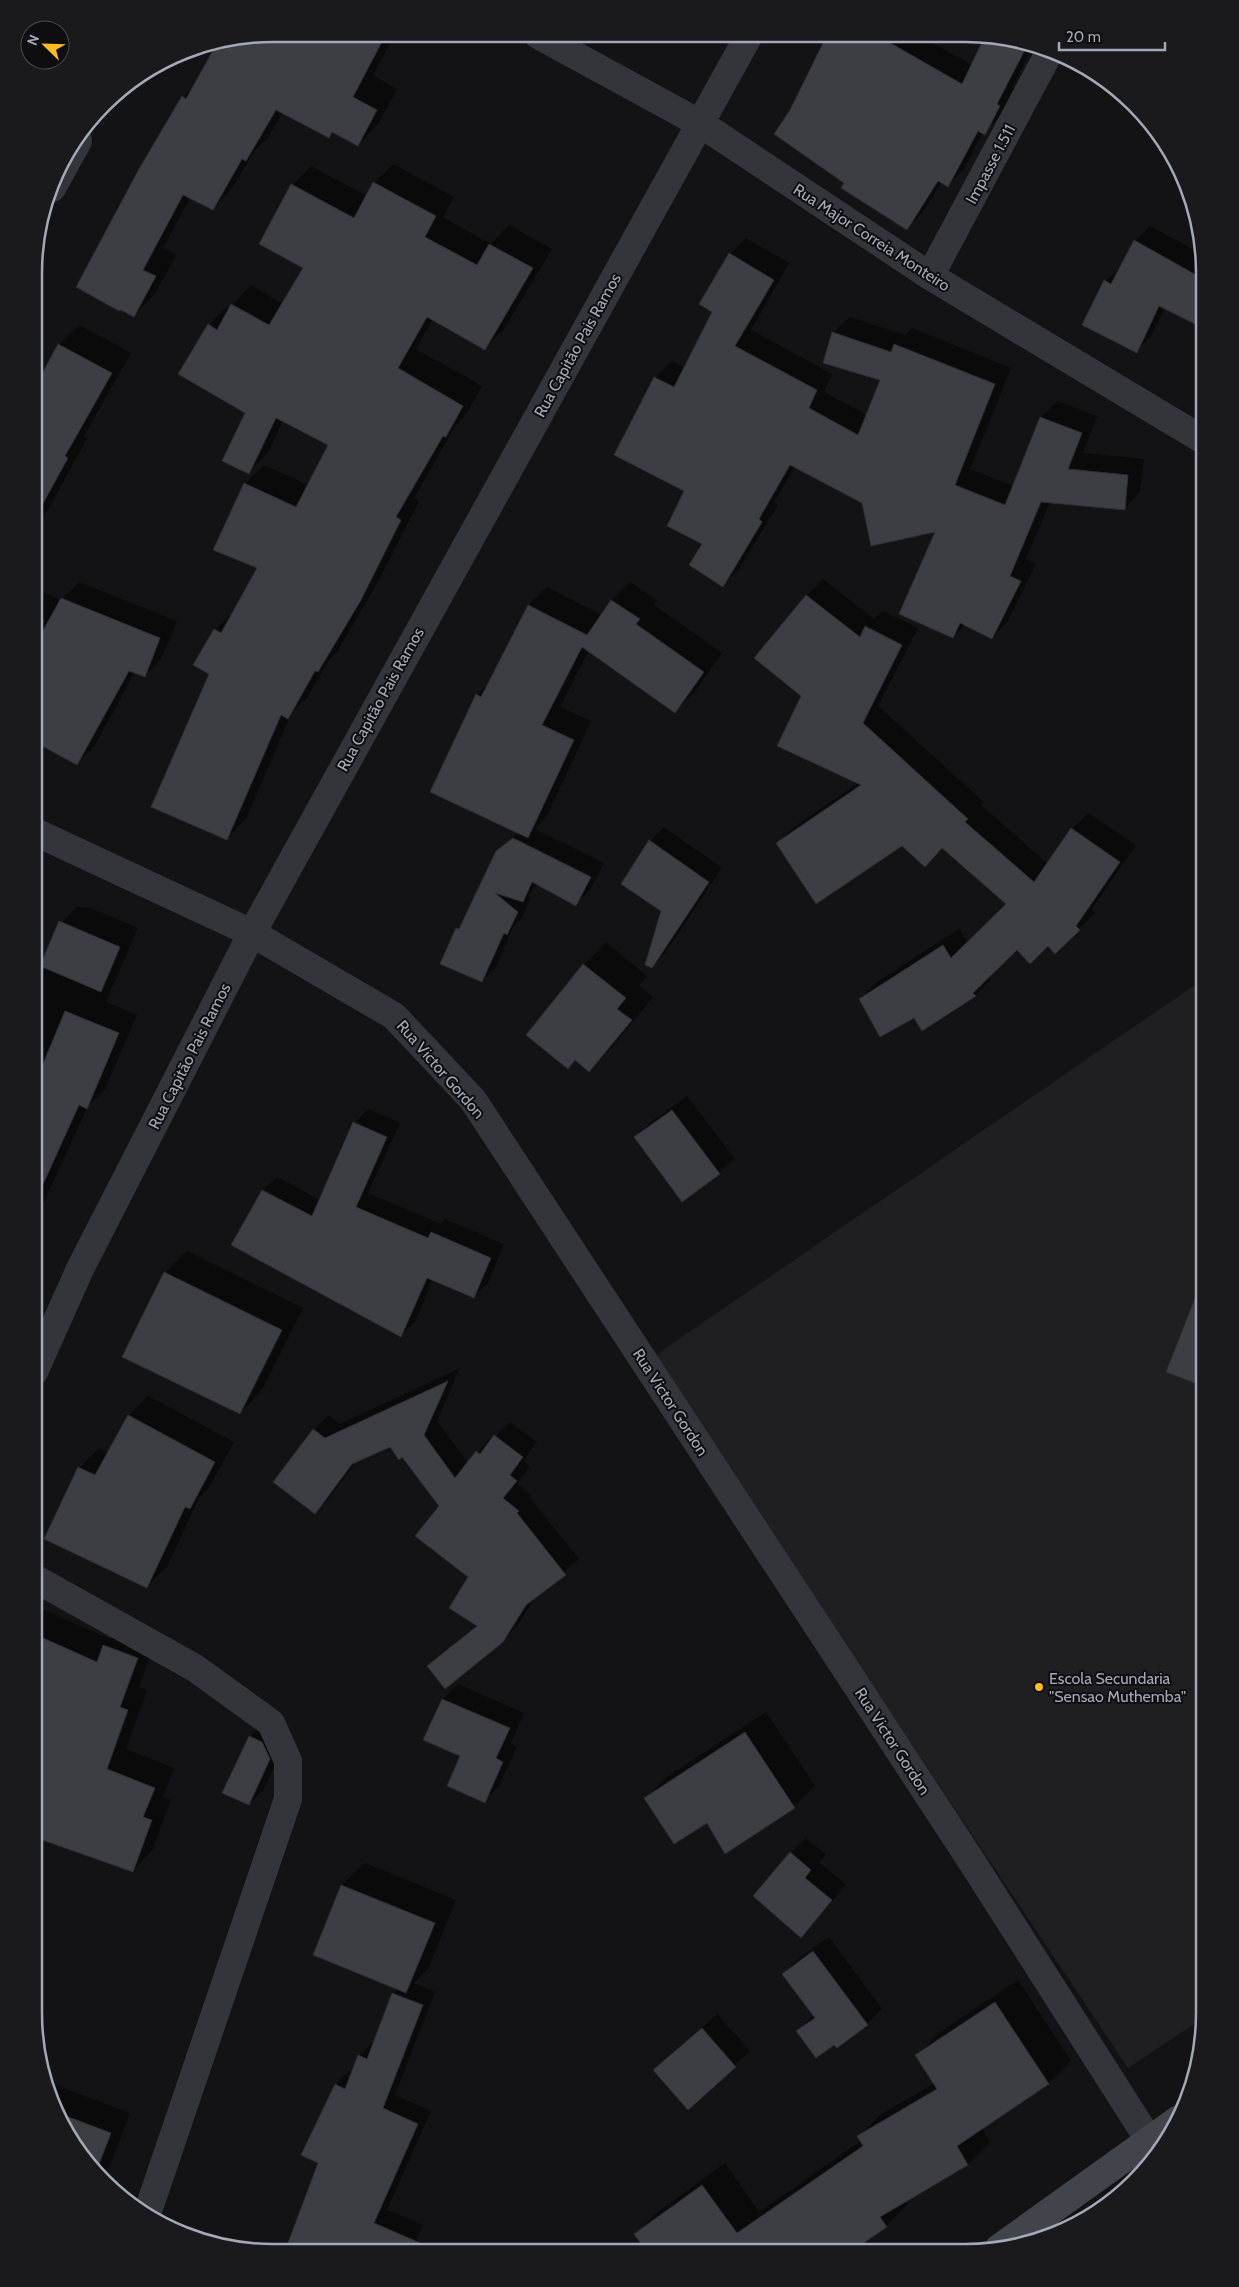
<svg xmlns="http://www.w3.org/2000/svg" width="1239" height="2287" font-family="Cabin,sans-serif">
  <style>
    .built { fill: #1f1f22 }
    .shadow { fill: #0007 }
    .building { fill: #3c3e43; stroke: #2d2d32 }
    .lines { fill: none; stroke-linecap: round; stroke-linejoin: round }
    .street { stroke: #34353b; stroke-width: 28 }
    .secondary { stroke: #42444b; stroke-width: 28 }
    .poi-dot { fill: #ffbc22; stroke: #0e0e10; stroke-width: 2 }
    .labels { text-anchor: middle; stroke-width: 4; stroke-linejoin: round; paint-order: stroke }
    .street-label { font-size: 16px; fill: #a3a9b7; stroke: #0e0e10 }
    .poi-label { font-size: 16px; fill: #a3a9b7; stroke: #0e0e10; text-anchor: start }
    .rim { fill: none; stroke: #a3a9b7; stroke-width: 2.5 }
  </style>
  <rect width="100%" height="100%" fill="#131315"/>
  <polygon class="built" points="1205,978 1205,2017 1128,2068 653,1357"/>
  <g class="shadow">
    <polygon points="273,34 395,34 373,75 397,89 378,124 358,145 333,132 329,136 283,112 267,139 254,151 233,187 213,208 190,198 163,248 176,255 155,294 134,315 120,308 183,97 195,85 218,45"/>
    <polygon points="828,37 924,38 972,65 1012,38 1033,46 1012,88 1016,90 1000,117 983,132 964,169 948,185 942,182 923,212 907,228 846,183 791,111"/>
    <polygon points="1081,64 1123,93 1124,93 1077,74"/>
    <polygon points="393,164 454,197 443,217 491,244 509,225 552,249 504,329 485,348 433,319 416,349 482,386 465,416 456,425 414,498 419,501 379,580 337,652 329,660 307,698 292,712 246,819 227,838 211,674 215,630 234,611 259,568 245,484 264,465 308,485 329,444 283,421 268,453 248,473 247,413 209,325 228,306 230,308 251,285 283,304 304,267 292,185 311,166 367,196 374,183"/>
    <polygon points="1150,226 1202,254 1205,273 1205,327 1165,308 1151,336 1136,351 1105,281 1122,267 1135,241"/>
    <polygon points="746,238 789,263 751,330 832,374 824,392 867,415 882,379 833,333 850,317 905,335 912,328 1011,368 970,469 1014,486 1041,417 1057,401 1097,416 1083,453 1144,459 1140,492 1124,509 1050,502 1026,559 1036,564 1008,621 992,638 965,625 953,637 937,531 864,502 795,466 774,502 778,505 739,569 723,585 704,544 686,490 616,454 655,378 672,361 685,368 714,311 730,254"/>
    <polygon points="79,325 131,353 84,436 87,438 43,519 35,526 36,387 59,345"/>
    <polygon points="823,579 874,619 883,611 918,628 878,706 984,802 981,805 1048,864 1072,829 1088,813 1136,845 1092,909 1095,913 1079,929 1048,944 1017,948 989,976 991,979 975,996 915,1017 860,999 877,982 959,929 968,943 1008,904 943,847 902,844 777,844 794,827 858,783 803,696 756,658 807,595"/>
    <polygon points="79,582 177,621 161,659 144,676 135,672 94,747 77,763 35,741 35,589 61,600"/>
    <polygon points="630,582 657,600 654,605 722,653 694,693 675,711 589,650 560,707 591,721 546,818 535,829 604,863 590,890 576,904 538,884 528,895 531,897 521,919 513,927 496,967 482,981 441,963 457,928 464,921 497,852 518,833 477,695 490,682 529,605 547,587 602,615 612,600"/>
    <polygon points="664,827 722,868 665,953 651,967 663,911 650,841"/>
    <polygon points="77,907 88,907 138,928 106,1002 137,1015 105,1089 88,1106 40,1211 35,1216 35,981 58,926"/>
    <polygon points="606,942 647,976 639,986 653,997 611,1048 589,1070 584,965"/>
    <polygon points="687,1096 734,1158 719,1173 636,1137 651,1122"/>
    <polygon points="368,1109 400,1123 368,1193 441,1224 445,1219 504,1244 488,1283 474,1296 433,1279 415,1322 401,1335 232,1244 263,1190 277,1177 320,1200 355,1123"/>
    <polygon points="187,1251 303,1308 262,1390 240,1413 165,1273"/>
    <polygon points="460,1368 437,1421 468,1463 491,1437 493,1439 510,1422 537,1442 523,1461 530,1466 517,1484 532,1496 530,1498 579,1559 536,1596 517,1626 502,1641 429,1666 477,1625 470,1577 440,1506 403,1456 390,1446 357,1460 329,1498 315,1512 275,1482 314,1430 328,1415 340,1424"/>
    <polygon points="148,1396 234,1442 209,1488 199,1498 167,1567 147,1586 79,1468 99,1448 108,1453 129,1415"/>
    <polygon points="34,1606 111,1639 125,1625 157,1638 139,1687 147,1690 126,1749 174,1768 163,1797 171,1800 152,1851 132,1871 34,1835"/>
    <polygon points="458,1684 524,1713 511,1743 517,1747 499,1786 484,1801 461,1756 425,1739 443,1699"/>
    <polygon points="766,1712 815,1786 794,1807 726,1852 707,1821 646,1798 667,1777"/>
    <polygon points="265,1721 285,1744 264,1789 249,1804 224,1793 250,1736"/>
    <polygon points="806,1838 826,1855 819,1862 846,1885 801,1936 791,1853"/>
    <polygon points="365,1863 456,1900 428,1969 414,1983 435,1992 395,2095 431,2111 387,2210 423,2225 411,2252 286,2251 320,2163 336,2084 349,2071 352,2073 359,2056 372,2043 374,2043 393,1994 398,1989 314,1954 342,1885"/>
    <polygon points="829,1937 882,2009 867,2024 798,2031 814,2015 783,1974 798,1959"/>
    <polygon points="1018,1980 1071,2061 1049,2083 982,2128 990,2142 968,2164 906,2200 908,2204 886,2226 847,2253 648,2252 636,2234 658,2212 725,2163 759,2212 861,2141 859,2136 881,2114 935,2083 917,2055 939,2033"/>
    <polygon points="717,2014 750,2051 688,2108 655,2070"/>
    <polygon points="45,2081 130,2113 104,2181 74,2147 47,2091"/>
  </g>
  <g class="building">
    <polygon points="273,34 386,34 353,97 377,110 358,146 332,132 329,138 276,110 246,161 242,159 213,210 183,195 143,270 156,276 134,317 121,310 119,311 76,287 139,169 182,96 186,99 216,45"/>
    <polygon points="826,37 880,37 962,84 984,38 1012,38 1028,44 997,104 1000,106 985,135 978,131 948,187 938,181 907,230 841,188 844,183 774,134 790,110"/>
    <polygon points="373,182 436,216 425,237 477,265 489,244 533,268 485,350 427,317 398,368 463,406 446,437 443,436 396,517 401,520 361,600 318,672 315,671 288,719 281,715 227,840 151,807 209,674 193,665 214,629 221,633 257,568 213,550 244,483 296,507 328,445 276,418 249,474 222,461 245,413 178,374 208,324 217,330 231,304 269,325 303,268 259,244 291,184 354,218"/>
    <polygon points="1134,240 1205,280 1205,329 1159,306 1137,353 1082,325 1104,280 1111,284"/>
    <polygon points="729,253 774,280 735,346 817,390 809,408 858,435 880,380 823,363 832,332 891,352 894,344 995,384 955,485 1005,505 1040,417 1082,433 1068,469 1128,475 1125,510 1041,502 1010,576 1021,581 992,639 960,623 953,638 899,614 935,532 871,546 862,503 790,465 759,519 762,522 723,587 689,565 702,544 667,526 684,491 614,455 654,377 674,387 712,312 699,304"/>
    <polygon points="58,344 112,373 65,456 68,458 35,518 36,385"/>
    <polygon points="806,595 860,637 865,626 902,645 863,723 968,819 965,822 1034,882 1071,828 1120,862 1076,926 1080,930 1055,954 1048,946 1030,964 1017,950 973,993 976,996 922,1031 914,1018 880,1037 859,999 943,945 951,958 1006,904 942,848 925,867 902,846 816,904 776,843 861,785 777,746 801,696 754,658"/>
    <polygon points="61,598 160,638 145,677 129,671 77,765 35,742 35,645"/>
    <polygon points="611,600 640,619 636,624 704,672 675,713 582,647 542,725 574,740 528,838 430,792 476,694 481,697 528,605 587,635"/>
    <polygon points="513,838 591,877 576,906 532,882 523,902 495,893 518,912 507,935 504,933 482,982 440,964 456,928 459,929 496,851"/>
    <polygon points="649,840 709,882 652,968 645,965 661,911 621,884"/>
    <polygon points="59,921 120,947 101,992 40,966"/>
    <polygon points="583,964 626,998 617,1009 632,1020 589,1072 575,1060 568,1069 526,1035"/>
    <polygon points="65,1011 119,1033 87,1109 79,1105 35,1202 35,1083"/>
    <polygon points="672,1110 720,1174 682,1202 634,1137"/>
    <polygon points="353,1122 387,1137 356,1207 428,1238 431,1232 491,1258 474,1298 427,1278 401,1337 231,1245 262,1190 312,1216"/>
    <polygon points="164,1272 282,1330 240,1414 122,1357"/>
    <polygon points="1203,1278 1205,1279 1205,1387 1166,1372"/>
    <polygon points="448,1381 424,1435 455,1478 476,1451 480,1454 494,1435 523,1457 510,1475 517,1481 503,1498 519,1511 517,1513 566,1575 526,1605 503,1642 445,1689 427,1666 477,1626 449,1608 468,1577 415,1536 439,1506 402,1457 399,1460 390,1447 352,1464 315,1514 273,1482 313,1429 325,1438"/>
    <polygon points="128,1415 215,1462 190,1509 185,1507 147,1588 44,1539 78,1467 95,1475"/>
    <polygon points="34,1634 97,1662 103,1645 138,1658 120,1707 128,1710 107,1769 155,1788 143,1817 152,1820 133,1872 34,1837"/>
    <polygon points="442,1699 510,1728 496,1758 503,1762 485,1803 447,1786 460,1756 423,1740"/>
    <polygon points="745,1732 795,1808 725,1854 707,1823 674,1844 644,1798"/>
    <polygon points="249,1736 262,1742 270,1759 249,1805 222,1793"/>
    <polygon points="790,1852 811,1870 805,1878 832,1900 801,1938 753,1896"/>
    <polygon points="341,1885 435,1923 406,1993 313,1955"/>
    <polygon points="813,1951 868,2025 837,2048 834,2045 816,2058 796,2031 815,2018 782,1974"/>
    <polygon points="392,1993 423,2005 383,2108 418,2124 374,2223 441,2252 285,2251 318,2163 301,2155 335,2084 345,2089 358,2055 367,2059"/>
    <polygon points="995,2002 1049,2084 957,2146 968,2165 880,2217 887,2227 849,2253 647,2252 634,2234 702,2185 737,2233 863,2146 857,2136 937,2089 915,2055"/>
    <polygon points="702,2028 736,2067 688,2110 653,2070"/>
    <polygon points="58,2113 111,2133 96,2172 74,2147"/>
  </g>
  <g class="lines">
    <g class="street">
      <polyline points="538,35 701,124 930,276 1205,441"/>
      <polyline points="52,188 78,141"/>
      <polyline points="930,276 1050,51"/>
      <polyline points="35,832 252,933 394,1016 473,1100 972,1862 1149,2140"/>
      <polyline points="34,1372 80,1269 252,933 748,37"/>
      <polyline points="34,1578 195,1668 271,1723 288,1761 288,1799 147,2214"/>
    </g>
    <polyline class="secondary" points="999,2248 1179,2119"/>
  </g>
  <circle class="poi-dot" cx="1039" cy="1687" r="5"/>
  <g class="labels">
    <g class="street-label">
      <text transform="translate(990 164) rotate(-62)" y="6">Impasse 1.511</text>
      <text transform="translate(872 237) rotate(33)" y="6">Rua Major Correia Monteiro</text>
      <text transform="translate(577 345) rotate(-61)" y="6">Rua Capitão Pais Ramos</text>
      <text transform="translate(380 699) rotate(-61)" y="6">Rua Capitão Pais Ramos</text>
      <text transform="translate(189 1056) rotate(-63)" y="6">Rua Capitão Pais Ramos</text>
      <text transform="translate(441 1069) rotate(49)" y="6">Rua Victor Gordon</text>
      <text transform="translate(671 1402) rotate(57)" y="6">Rua Victor Gordon</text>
      <text transform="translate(893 1741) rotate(57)" y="6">Rua Victor Gordon</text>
    </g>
    <g class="poi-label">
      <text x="1049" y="1684">Escola Secundaria<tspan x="1049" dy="18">"Sensao Muthemba"</tspan></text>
    </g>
  </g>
  <path d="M0 0H1239V2287H0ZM273 42H965A231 231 0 0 1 1196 273V2013A231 231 0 0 1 965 2244H273A231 231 0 0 1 42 2013V273A231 231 0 0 1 273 42Z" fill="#1a1a1d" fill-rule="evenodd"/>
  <path class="rim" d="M273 42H965A231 231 0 0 1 1196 273V2013A231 231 0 0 1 965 2244H273A231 231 0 0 1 42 2013V273A231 231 0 0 1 273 42Z"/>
  <g transform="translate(45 45) rotate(293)"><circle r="24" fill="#0e0e10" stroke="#4a4c53"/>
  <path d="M0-4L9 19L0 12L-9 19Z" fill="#ffbc22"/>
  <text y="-8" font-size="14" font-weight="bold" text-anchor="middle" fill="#a3a9b7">N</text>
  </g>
  <path d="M1059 42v8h106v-8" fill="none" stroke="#a3a9b7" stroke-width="2.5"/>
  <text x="1066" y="42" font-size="15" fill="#a3a9b7" stroke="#0e0e10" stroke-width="4" paint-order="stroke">20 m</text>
</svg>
